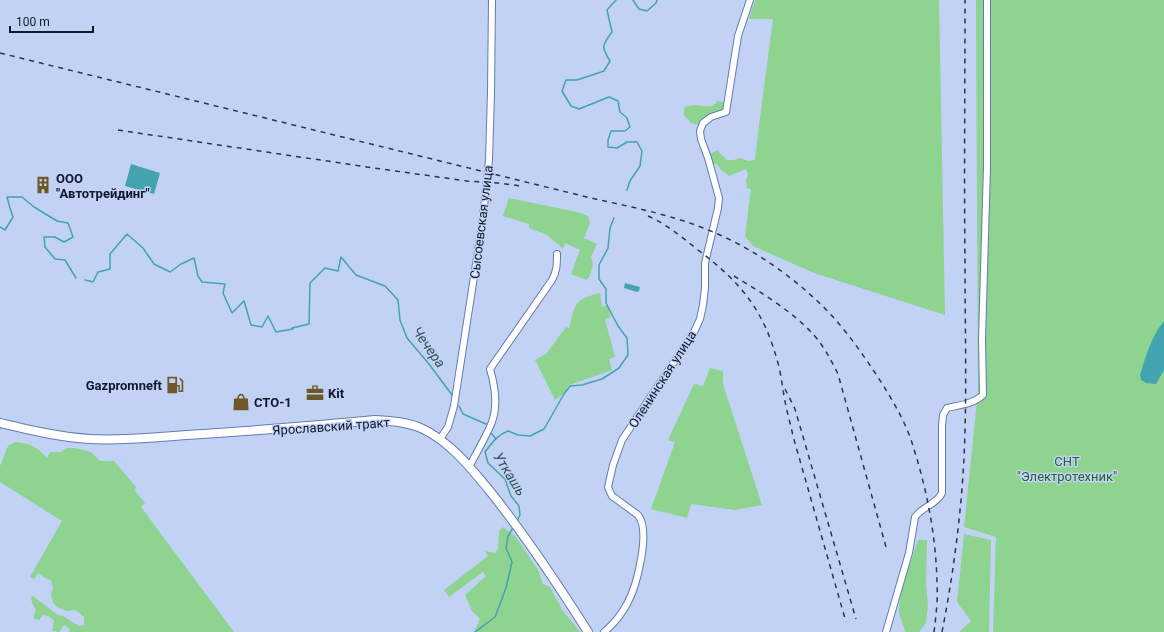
<svg xmlns="http://www.w3.org/2000/svg" width="1164" height="632" font-family="Roboto,sans-serif">
  <style>
    .green { fill: #8ed390 }
    .water { fill: #43a3ae }
    .lines { fill: none; stroke-linecap: round; stroke-linejoin: round }
    .stream { stroke: #43a3ae; stroke-width: 1.5 }
    .minor-casing { stroke: #647baf; stroke-width: 8 }
    .tertiary-casing { stroke: #647baf; stroke-width: 10 }
    .minor { stroke: #fff; stroke-width: 6 }
    .tertiary { stroke: #fff; stroke-width: 8 }
    .rail { stroke: #2b354b; stroke-width: 1.5; stroke-dasharray: 5 5; stroke-linecap: butt }
    .labels { text-anchor: middle; stroke-width: 3; stroke-linejoin: round; paint-order: stroke }
    .poi-label { font-size: 13px; font-weight: bold; fill: #0f182c; stroke: #c2d2f4; text-anchor: start }
    .street-label { font-size: 13px; fill: #0f182c; stroke: #c2d2f4 }
    .park-label { font-size: 13px; fill: #25632b; stroke: #c2d2f4 }
    .water-label { font-size: 14px; font-style: italic; fill: #325053; stroke: #c2d2f4 }
  </style>
  <rect width="100%" height="100%" fill="#c2d2f4"/>
  <g class="green">
    <path d="M 755,0 L 939,0 L 945,315 L 814,273 L 753,246 L 745,236 L 751,189 L 747,188 L 746,180 L 748,174 L 746,169 L 729,176 L 721,170 L 716,163 L 713,166 L 711,162 L 711,154 L 717,150 L 727,160 L 734,160 L 740,158 L 748,161 L 755,160 C 760,113 767,66 773,19 L 749,19 Z"/>
    <polygon points="976,0 1164,0 1164,632 993,632 996,537 964,527 978,391"/>
    <path d="M 717,101 L 724,102 L 723,109 L 704,119 L 699,125 L 691,123 L 684,115 L 684,107 C 688,106 691,105 695,105 C 703,105 712,110 717,101 Z"/>
    <path d="M 509,198 L 577,212 L 588,216 L 590,223 L 584,238 L 597,244 L 591,257 C 595,264 591,274 587,280 L 571,274 L 580,250 L 565,243 L 563,249 L 547,235 L 529,228 L 529,224 L 503,216 Z"/>
    <path d="M 600,293 L 602,307 L 607,305 L 611,317 L 605,319 L 615,357 L 609,359 L 612,370 L 569,385 L 563,394 L 555,400 L 535,360 L 546,354 L 566,327 L 569,328 C 576,303 573,300 600,293 Z"/>
    <polygon points="710,368 723,371 723,384 762,505 735,510 691,504 687,518 651,509 675,442 668,440 694,384 703,386"/>
    <path d="M 15,442 C 30,443 37,447 47,458 L 50,452 L 61,452 L 67,448 L 75,448 L 91,452 L 100,461 L 114,461 L 136,487 L 135,491 L 145,503 L 141,507 L 234,632 L 69,632 L 70,629 L 64,625 L 59,632 L 52,631 L 54,620 L 48,616 L 43,615 L 39,620 L 34,619 L 34,615 L 36,610 L 32,603 L 31,597 L 33,596 L 58,615 L 63,616 L 79,626 L 84,625 L 84,617 L 76,610 L 67,611 L 59,608 L 53,603 L 51,594 L 53,589 L 51,580 L 45,578 L 38,573 L 34,579 L 30,577 L 62,521 L 0,482 L 0,466 L 8,446 Z"/>
    <polygon points="503,527 516,537 538,570 543,584 550,587 563,611 580,632 474,632 480,619 472,611 465,595 486,576 483,572 449,597 444,590 488,556 485,551 495,553 498,549 499,531"/>
    <polygon points="964,534 991,540 989,632 959,632 971,621 957,602"/>
    <path d="M 918,540 L 927,540 L 926,584 L 928,605 L 926,623 L 919,632 L 905,632 C 904,625 899,616 899,612 C 899,591 912,560 918,540 Z"/>
  </g>
  <g class="water">
    <polygon points="131,164 160,173 154,194 125,186"/>
    <polygon points="625,283 640,287 639,291 637,292 624,288"/>
    <path d="M 1164,321 L 1164,370 L 1156,384 L 1146,383 L 1141,380 L 1140,375 C 1146,356 1151,337 1164,321 Z"/>
  </g>
  <g class="lines">
    <g class="stream">
      <path d="M 616,0 L 607,10 L 612,32 C 602,45 601,47 610,61 L 604,71 L 577,80 L 566,80 L 562,91 L 571,106 L 579,109 L 609,97 L 618,101 L 620,112 L 627,118 L 630,127 L 625,131 L 611,131 L 608,140 L 608,147 L 617,148 L 627,142 L 637,142 L 642,151 L 640,166 L 630,181 L 627,190"/>
      <polyline points="633,0 639,9 647,11 656,3 657,0"/>
      <polyline points="0,227 5,230 13,217 10,208 7,197 22,197 34,207 57,221 68,223 73,237 64,242 55,237 44,237 45,247 55,259 65,260 76,278"/>
      <polyline points="85,280 93,282 98,272 110,269 110,254 127,234 143,248 154,264 170,272 181,264 194,258 198,276 202,282 225,284 223,293 232,313 244,301 251,325 262,327 268,316 276,332 293,329 292,328 309,324 310,283 325,268 338,271 341,257 356,275 385,286 398,300 400,320 407,338 429,364 452,395"/>
      <polyline points="459,406 463,414 486,424"/>
      <polyline points="491,433 496,439"/>
      <path d="M 517,521 L 520,515 L 519,506 L 511,496 L 505,479 L 488,463 L 485,452 C 492,443 497,435 508,431 L 518,435 L 530,436 L 544,429 L 564,394 L 570,386 L 582,385 L 602,379 L 619,368 L 628,355 L 627,338 L 618,326 L 606,303 L 606,289 L 599,279 L 599,265 L 608,248 L 610,228 L 614,218"/>
      <polyline points="475,632 495,617 506,588 512,562 506,548 508,536 514,526"/>
    </g>
    <g class="minor-casing">
      <g id="minor">
        <polyline points="440,439 448,427 454,406 482,225 489,160 491,92 492,0"/>
        <path d="M 469,467 C 477,452 486,437 492,422 C 498,405 495,386 490,369 L 552,280 C 557,271 557,264 557,254"/>
        <path d="M 604,632 C 614,624 621,615 627,604 C 637,586 651,531 638,515 L 612,496 L 610,492 L 608,487 L 613,465 L 622,440 L 694,332 L 700,319 L 703,305 L 705,288 L 705,263 L 718,208 L 719,198 L 708,158 L 701,139 L 700,131 L 703,123 L 711,117 L 726,112 L 738,36 L 750,0"/>
        <path d="M 886,632 L 909,553 L 915,517 C 922,507 937,504 942,493 L 942,426 L 943,415 L 947,408 C 960,405 973,404 983,395 L 982,340 L 987,166 L 987,0"/>
      </g>
    </g>
    <g class="tertiary-casing">
      <path id="tertiary" d="M 0,423 C 30,430 59,437 90,439 C 122,441 155,437 187,435 C 250,431 313,426 375,420 C 392,421 408,422 423,429 C 450,442 470,467 489,490 C 525,535 557,583 588,632"/>
    </g>
    <use href="#minor" class="minor"/>
    <use href="#tertiary" class="tertiary"/>
    <g class="rail">
      <path d="M 0,53 L 591,198 C 631,207 674,215 713,232 C 749,247 785,271 814,298 C 841,322 863,354 883,385 C 894,403 907,425 913,446 C 927,490 936,536 937,583 C 938,599 936,616 934,632"/>
      <polyline points="118,130 374,168 467,181 498,183 522,186"/>
      <path d="M 648,216 C 666,224 682,237 698,250 C 743,284 765,312 779,367 C 782,380 783,393 786,406 C 788,416 791,426 793,436 L 846,622"/>
      <path d="M 734,276 C 762,293 802,317 821,344 C 828,354 833,364 838,374 L 886,547"/>
      <polyline points="785,389 795,409 797,416 856,619"/>
      <path d="M 942,632 C 953,576 961,516 964,458 C 967,394 965,329 965,264 C 964,176 965,88 965,0"/>
    </g>
  </g>
  <defs>
    <g id="building-bare" transform="scale(1.38)"><path d="M-4-6H4V6H1V3H-1V6H-4ZM-2.5-4.3h1.7v1.8h-1.7ZM.8-4.3h1.7v1.8H.8ZM-2.5-1h1.7V.8h-1.7ZM.8-1h1.7V.8H.8Z" fill="#6e5828" stroke="#c2d2f4" stroke-width="2.5" paint-order="stroke"/></g>
    <g id="fuel-bare" transform="scale(1.38)"><path d="M-5.5-6h7V0h2V4h1.3V-2.5L3-4.5l.8-.8L6-3V5H2.5V1h-1V6h-7ZM-4.2-4.7v3.2H.2V-4.7Z" fill="#6e5828" stroke="#c2d2f4" stroke-width="2.5" paint-order="stroke"/></g>
    <g id="office-bare" transform="scale(1.38)"><path d="M-6-3h4V-5.5h4V-3h4V5H-6ZM-1-4.5V-3h2v-1.5ZM-6 0V1H6V0Z" fill="#6e5828" stroke="#c2d2f4" stroke-width="2.5" paint-order="stroke"/></g>
    <g id="shop-bare" transform="scale(1.38)"><path d="M-5-2.5h2.3a2.7 3.5 0 0 1 5.4 0H5L5.5 6h-11ZM-1.5-2.5h3a1.5 2.3 0 0 0-3 0Z" fill="#6e5828" stroke="#c2d2f4" stroke-width="2.5" paint-order="stroke"/></g>
  </defs>
  <g fill-rule="evenodd">
    <use href="#building-bare" x="43" y="185"/>
    <use href="#fuel-bare" x="175" y="385"/>
    <use href="#office-bare" x="315" y="393"/>
    <use href="#shop-bare" x="241" y="402"/>
  </g>
  <g class="labels">
    <g class="poi-label">
      <text x="56" y="183">ООО<tspan x="56" dy="15">"Автотрейдинг"</tspan></text>
      <text x="162" y="390" text-anchor="end">Gazpromneft</text>
      <text x="328" y="398">Kit</text>
      <text x="254" y="407">СТО-1</text>
    </g>
    <g class="street-label">
      <text transform="translate(481 222) rotate(-83)" y="5">Сысоевская улица</text>
      <text transform="translate(662 379) rotate(-57)" y="5">Оленинская улица</text>
      <text transform="translate(331 426) rotate(-4)" y="5">Ярославский тракт</text>
    </g>
    <g class="park-label">
      <text x="1067" y="466">СНТ<tspan x="1067" dy="15">"Электротехник"</tspan></text>
    </g>
    <g class="water-label">
      <text transform="translate(429 347) rotate(55)" y="5">Чечера</text>
      <text transform="translate(510 474) rotate(58)" y="5">Уткашь</text>
    </g>
  </g>
  <path d="M10 26v6h83v-6" fill="none" stroke="#0f182c" stroke-width="2"/>
  <text x="16" y="26" font-size="12" fill="#0f182c" stroke="#c2d2f4" stroke-width="3" paint-order="stroke">100 m</text>
</svg>
